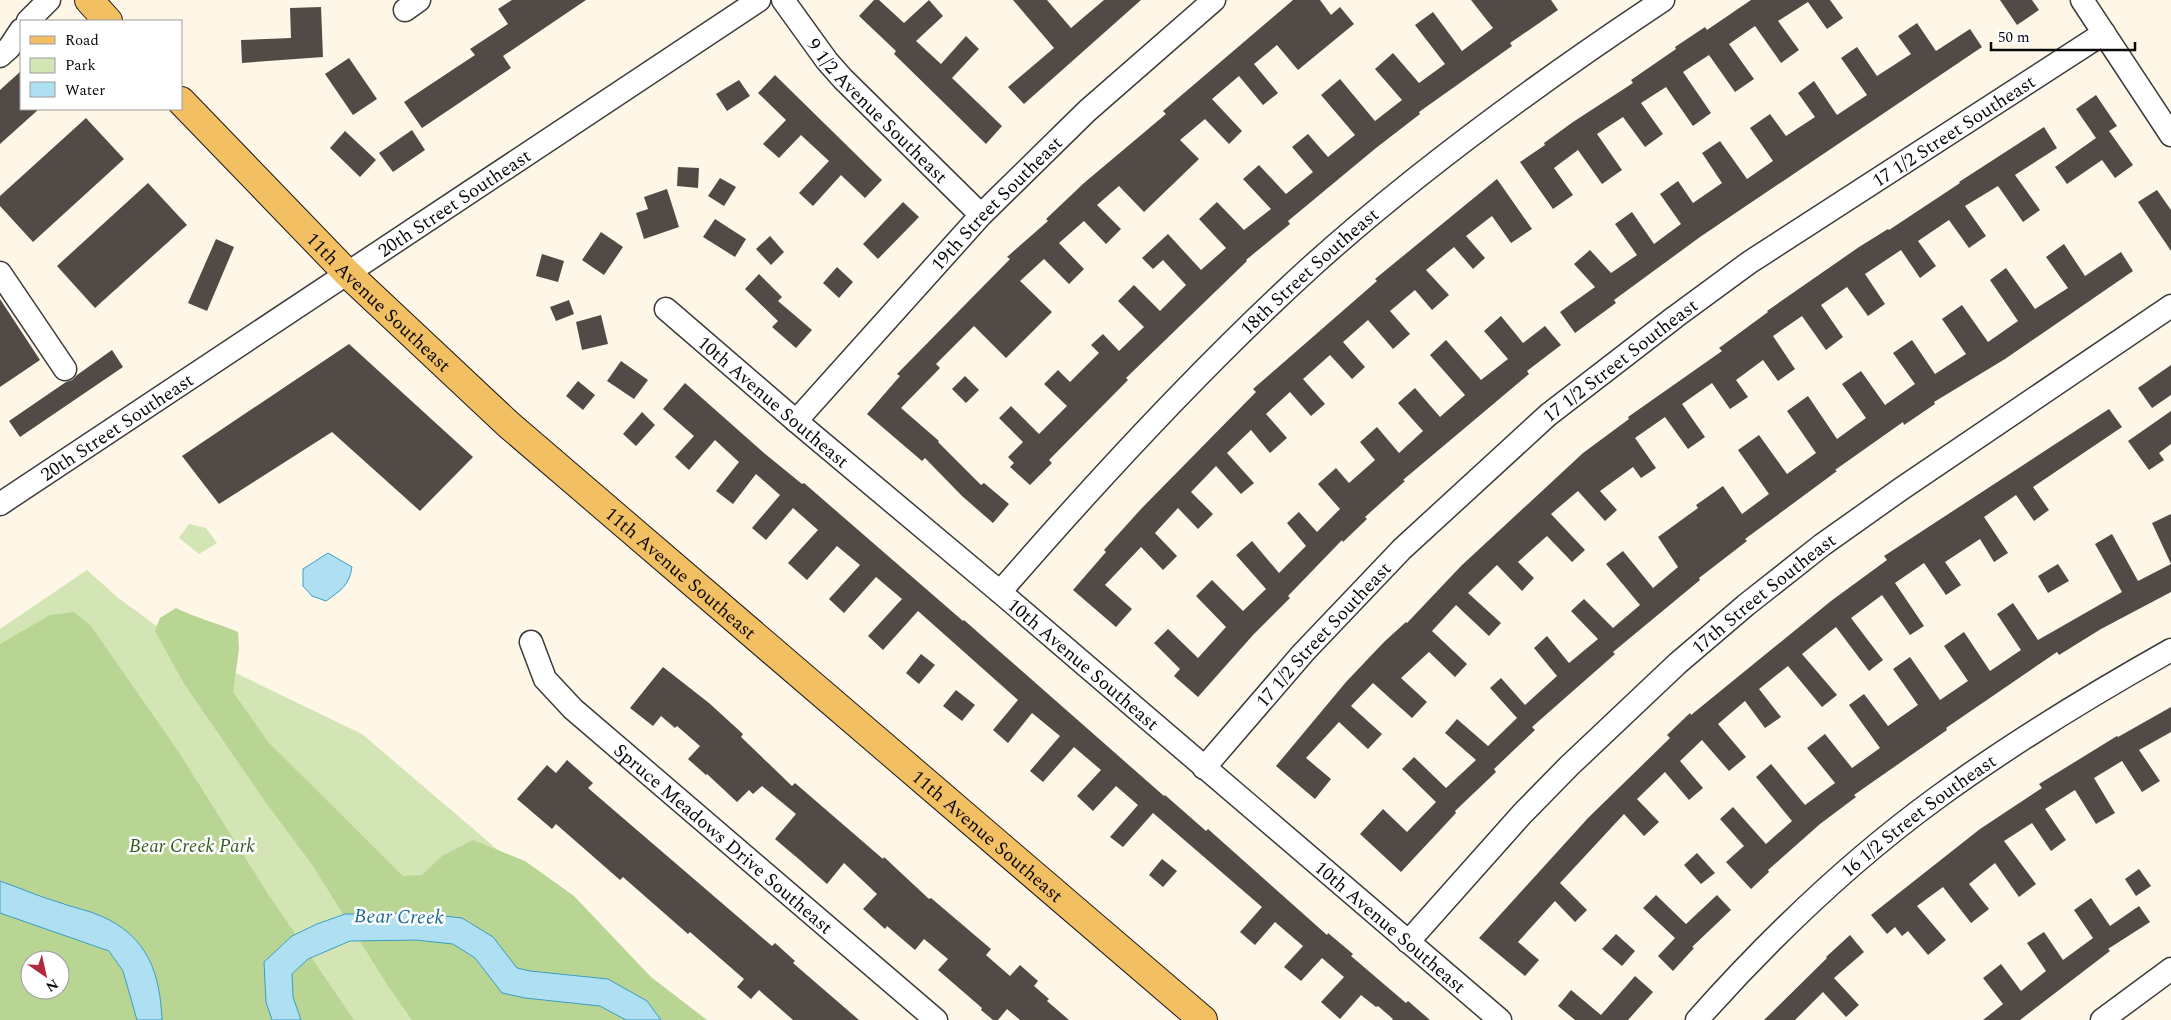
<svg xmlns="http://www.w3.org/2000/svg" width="2171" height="1020" font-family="Spectral,serif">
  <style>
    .green { fill: #d3e5b4; fill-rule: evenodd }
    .forest { fill: #b8d594; fill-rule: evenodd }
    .water { fill: #afe0f2; stroke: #3a9dc5 }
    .building { fill: #514a47 }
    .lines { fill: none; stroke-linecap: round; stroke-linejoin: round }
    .minor-casing { stroke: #3c3c3c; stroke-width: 25 }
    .major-casing { stroke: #1a1a1a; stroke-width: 30 }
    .minor { stroke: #fff; stroke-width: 22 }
    .major { stroke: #f2bf63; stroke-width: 28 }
    .labels { text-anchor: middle; stroke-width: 5; stroke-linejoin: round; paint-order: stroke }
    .street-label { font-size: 19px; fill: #090909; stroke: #fff }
    .park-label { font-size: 19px; font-style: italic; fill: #325c1f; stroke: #fff }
    .water-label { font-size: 20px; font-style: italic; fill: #1b6c93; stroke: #fff }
  </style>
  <rect width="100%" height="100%" fill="#fef7e7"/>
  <g class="green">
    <polygon points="189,524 206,528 217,543 199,554 179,538"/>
    <path d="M 87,570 L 117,597 L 192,652 L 362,734 L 697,1020 L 0,1020 L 0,629 ZM 30,960 L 60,960 L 60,990 L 30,990 Z"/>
  </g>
  <g class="forest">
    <path d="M 176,608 C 196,618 217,623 238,632 L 239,649 L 233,692 L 269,743 L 403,876 L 422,875 L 442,856 L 473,840 L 525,861 L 574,896 L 651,977 L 707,1020 L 412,1020 L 388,986 L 313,866 L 264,800 L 183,682 L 155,631 L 160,618 Z"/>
    <path d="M 74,612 L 91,626 L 178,751 L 268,894 L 354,1020 L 0,1020 L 0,644 L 50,615 ZM 30,960 L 60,960 L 60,990 L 30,990 Z"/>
  </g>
  <g class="water">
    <path d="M 328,553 L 352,567 C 349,586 341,590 326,601 L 312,596 L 303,586 L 303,569 Z"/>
    <path d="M 0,881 C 20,888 40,897 61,903 C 74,908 88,910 101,916 C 147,936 160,972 162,1020 L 137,1020 L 123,971 L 109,951 L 0,913 Z"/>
    <polygon points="417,913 462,918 493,937 517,968 530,971 608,979 647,1001 661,1020 626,1020 600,1006 525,998 502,993 475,958 453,944 416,940 350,941 308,959 292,974 293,997 301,1020 272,1020 266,1002 264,962 292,936 317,924 345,914"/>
  </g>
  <g class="building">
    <polygon points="512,0 586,0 503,56 511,68 422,128 404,102 475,55 470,49 508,24 498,9"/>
    <polygon points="874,0 879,0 904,23 929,0 943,16 916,41 941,64 966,36 979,49 952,78 1002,126 986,144 894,54 896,51 859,16"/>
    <polygon points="1013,0 1047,0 1071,28 1104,0 1141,0 1024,104 1008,87 1054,48"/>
    <polygon points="1293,0 1320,0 1331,15 1340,7 1354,24 1298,70 1277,45 1254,64 1278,93 1263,105 1239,76 1212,99 1242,131 1229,144 1205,119 1180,140 1199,159 1144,212 1119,186 1097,205 1121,229 1106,244 1084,221 1059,243 1084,269 1069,284 1044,259 1020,281 1052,312 1006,358 974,326 936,364 940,368 901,408 939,441 938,442 981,485 984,483 1009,504 993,523 962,496 925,458 922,461 867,414 900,376 897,374 1010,259 1007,257 1048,221 1046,219 1084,183 1166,114 1163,111"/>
    <polygon points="1471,0 1551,0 1558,10 1510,43 1512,46 1419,112 1420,114 1376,148 1288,221 1290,224 1246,260 1247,261 1126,378 1128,380 1049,460 1052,463 1030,485 1010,467 1014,463 1008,457 1023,442 999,418 1011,406 1039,434 1067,406 1044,384 1058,370 1070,382 1099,353 1091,345 1103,334 1119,351 1144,327 1118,301 1134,285 1160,311 1186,285 1163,260 1153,269 1142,258 1168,234 1201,270 1226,248 1199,219 1217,202 1244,230 1271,209 1243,179 1259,165 1286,194 1313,172 1292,147 1308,134 1328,157 1355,135 1321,95 1340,79 1375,121 1402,100 1375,69 1393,53 1419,83 1445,64 1415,25 1433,12 1462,51 1493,28"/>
    <polygon points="1751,0 1830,0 1843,18 1827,29 1808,2 1778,21 1799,50 1781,63 1755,26 1729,44 1754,79 1735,92 1709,55 1683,72 1711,113 1693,126 1666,87 1641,103 1663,134 1645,147 1623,117 1597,134 1622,170 1602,184 1578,150 1554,168 1573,195 1553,209 1520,162 1545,145 1544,143 1573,122 1633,83 1631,80 1676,49 1675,47 1705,27 1707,30"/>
    <polygon points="2000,0 2032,0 2039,10 2017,25"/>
    <polygon points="321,7 323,57 242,63 241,40 291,38 290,8"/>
    <polygon points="1917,23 1936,51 1970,29 1982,47 1700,237 1614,300 1616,303 1575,333 1560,312 1595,287 1574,264 1590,250 1611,273 1637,255 1615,224 1632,212 1654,244 1681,224 1660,194 1678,181 1693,203 1722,183 1702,153 1720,141 1747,179 1773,161 1750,128 1770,114 1786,136 1815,117 1798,93 1814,81 1837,115 1867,95 1841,58 1857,47 1877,76 1911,54 1898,36"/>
    <polygon points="349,58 377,99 353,115 325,74"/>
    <polygon points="21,71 21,109 39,109 0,144 0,90"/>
    <polygon points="775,75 882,180 865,198 841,175 813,206 799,193 829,161 801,135 779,158 763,144 786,120 758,93"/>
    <polygon points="739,80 750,96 727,111 716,94"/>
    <polygon points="2096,95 2117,126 2109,131 2133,165 2115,178 2102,160 2067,184 2055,167 2096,138 2076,109"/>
    <polygon points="86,118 124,159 33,242 0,206 0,196"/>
    <polygon points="2044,127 2057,148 2015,175 2040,210 2023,222 1998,186 1965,206 1986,236 1969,248 1949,220 1918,241 1936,266 1920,278 1901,250 1865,274 1885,304 1868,316 1847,287 1821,305 1843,337 1826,350 1802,316 1773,336 1795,369 1778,381 1763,360 1736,380 1748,397 1730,409 1712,383 1682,404 1705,437 1688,449 1665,417 1635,438 1656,468 1641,478 1633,467 1600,491 1617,510 1605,521 1578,491 1551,514 1585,550 1572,562 1547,536 1518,562 1534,578 1522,591 1497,565 1468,593 1501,623 1489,636 1456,605 1432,631 1467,664 1455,677 1429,652 1401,678 1427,702 1412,718 1373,683 1351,706 1382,734 1368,749 1339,722 1306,758 1331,779 1315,799 1276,766 1346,682 1384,642 1406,622 1407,623 1461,566 1583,453 1629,419 1628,417 1722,351 1719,348 1768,312 1767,311 1859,247 1888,229 1889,230 1960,183 1959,182"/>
    <polygon points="412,130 425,150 393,172 379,153"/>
    <polygon points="345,131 376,160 360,177 330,148"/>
    <polygon points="678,167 699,168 698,188 677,186"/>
    <polygon points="720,178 736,187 724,206 708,196"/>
    <polygon points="1497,179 1532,229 1511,243 1492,216 1466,236 1485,258 1473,269 1454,247 1426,270 1449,295 1432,310 1415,290 1390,311 1410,334 1393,349 1368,320 1343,342 1365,367 1352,379 1330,355 1303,379 1325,404 1311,416 1290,392 1266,414 1287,438 1270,453 1251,430 1227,453 1254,483 1241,494 1216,466 1191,492 1213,514 1198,529 1178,508 1155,533 1177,556 1163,570 1141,547 1105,585 1132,609 1116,627 1073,590 1106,552 1104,550 1141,509 1256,392 1253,389 1377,281 1375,279"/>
    <polygon points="148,183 187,225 95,308 57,266"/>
    <polygon points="667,189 679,227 644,239 636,213 648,209 644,197"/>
    <polygon points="2157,190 2171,210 2171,251 2138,202"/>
    <polygon points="903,202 919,217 878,259 863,244"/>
    <polygon points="715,219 746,239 735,257 703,237"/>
    <polygon points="601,232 623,247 604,275 582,260"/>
    <polygon points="770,236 784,252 771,265 756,249"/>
    <polygon points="216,239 234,247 207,311 188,303"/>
    <polygon points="2064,244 2085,276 2121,252 2133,271 2005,359 1934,402 1935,404 1904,425 1903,422 1835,470 1837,471 1745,539 1747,541 1699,578 1700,580 1613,652 1615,654 1532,727 1535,730 1494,769 1496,772 1455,811 1456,813 1401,872 1360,834 1383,809 1407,832 1436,802 1402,769 1414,757 1446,788 1476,760 1445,733 1457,719 1488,746 1517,718 1490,688 1501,678 1525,705 1557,676 1534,648 1547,636 1569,663 1598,639 1571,611 1584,599 1613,628 1640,605 1606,564 1623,551 1653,588 1678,567 1658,537 1698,508 1696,505 1723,486 1742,514 1769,494 1738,450 1759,435 1787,474 1816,453 1787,411 1808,396 1837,439 1866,418 1842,384 1861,371 1885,405 1915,384 1893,353 1912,340 1935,374 1966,354 1942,319 1962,305 1988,342 2018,321 1990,280 2006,268 2035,309 2068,288 2046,257"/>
    <polygon points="542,254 564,261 558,282 536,276"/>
    <polygon points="837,267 853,282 839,298 823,283"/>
    <polygon points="759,274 782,297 778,301 812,330 796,348 772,327 778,321 745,289"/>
    <polygon points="0,299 40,360 0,387"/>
    <polygon points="569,300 574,314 556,321 550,307"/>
    <polygon points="601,315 608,344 582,350 576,322"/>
    <polygon points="1501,316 1523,343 1545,326 1561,345 1527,371 1529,374 1403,480 1405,481 1365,517 1367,519 1343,542 1342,540 1288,596 1290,598 1253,635 1198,697 1174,676 1180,669 1154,643 1168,629 1198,658 1226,627 1196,596 1212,580 1243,611 1266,589 1236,555 1252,541 1279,573 1306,546 1287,523 1299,512 1317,532 1340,509 1318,484 1336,468 1349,483 1375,460 1360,442 1377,427 1399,453 1423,431 1398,403 1415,388 1440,417 1465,395 1430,355 1446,340 1481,380 1508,359 1484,331"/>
    <polygon points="349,344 473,457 420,511 332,432 219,504 182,456"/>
    <polygon points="112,350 123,367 20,437 9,421 66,382 72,380 77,375"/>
    <polygon points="621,361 648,380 634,399 607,381"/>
    <polygon points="2171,365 2171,395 2152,408 2138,388"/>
    <polygon points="965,376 979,390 966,403 952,389"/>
    <polygon points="578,381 595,395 583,410 566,396"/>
    <polygon points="685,383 764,453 802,484 804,483 963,621 964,620 990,643 1164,796 1165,795 1206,831 1208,829 1327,935 1328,933 1353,954 1351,956 1406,1003 1408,1001 1430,1020 1392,1020 1393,1019 1378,1006 1376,1007 1361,995 1340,1019 1321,1002 1344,977 1322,958 1301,981 1284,967 1303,946 1275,922 1255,945 1240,932 1262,907 1153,813 1123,847 1110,837 1138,805 1116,786 1093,811 1077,796 1101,770 1074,747 1043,782 1030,771 1060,736 1032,713 1008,743 993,730 1018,700 918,611 883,650 868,636 902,599 876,577 844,613 829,599 860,565 837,546 807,580 788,563 818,530 793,508 766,540 752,528 780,495 756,474 733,504 716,491 739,462 715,440 689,470 675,457 694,436 663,409"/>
    <polygon points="2109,409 2122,427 2033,487 2049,510 2034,521 2016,495 1984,517 2008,553 1994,562 1980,539 1945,562 1961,585 1946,595 1924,563 1895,583 1924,626 1910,635 1882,595 1851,618 1883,660 1869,671 1836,627 1802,654 1837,695 1822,707 1788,666 1759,689 1781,717 1765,728 1745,701 1718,724 1746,757 1729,771 1702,740 1680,761 1703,788 1689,800 1665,772 1637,799 1659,822 1644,836 1624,814 1560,883 1587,910 1575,922 1555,901 1518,942 1539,960 1525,976 1479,938 1588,818 1670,738 1667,735 1690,713 1691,715 1831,601 1887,560 1884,556"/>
    <polygon points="2171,411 2171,444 2159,453 2164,460 2149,470 2128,441"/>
    <polygon points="642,412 655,425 636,446 623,434"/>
    <polygon points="2171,514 2171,592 2101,629 2059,655 2057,652 1946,728 1947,730 1854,795 1856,797 1820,824 1768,870 1769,872 1751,889 1726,862 1744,846 1720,819 1733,807 1766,844 1792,821 1756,777 1771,764 1805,805 1835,783 1807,748 1825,734 1852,768 1880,748 1849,705 1864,694 1888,726 1918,705 1893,669 1910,657 1940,700 1968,681 1944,646 1964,632 1990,671 2021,650 1997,614 2013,603 2038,640 2122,592 2095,544 2112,534 2138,581 2171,564 2152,523"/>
    <polygon points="2058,564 2069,581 2048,593 2038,576"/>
    <polygon points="921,654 935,665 919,684 906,673"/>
    <polygon points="663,667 709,703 743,734 741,737 792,786 795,783 883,859 884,857 929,899 931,898 991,949 986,955 1010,976 1020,965 1038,981 1034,986 1049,999 1047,1001 1069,1020 1020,1020 1007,1009 998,1020 993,1020 981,1010 982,1008 938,970 948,959 924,939 915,950 887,926 885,929 863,909 877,894 844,863 827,884 801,861 775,839 796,814 762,786 753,794 749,790 737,802 707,774 706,775 688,759 700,746 677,726 675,728 661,716 653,726 630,708"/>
    <polygon points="956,690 975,705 962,721 943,706"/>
    <polygon points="2171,707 2171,732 2139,750 2160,781 2142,792 2122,761 2094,778 2115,813 2096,824 2075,790 2045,809 2066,840 2051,851 2032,823 2004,841 2036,884 2019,897 1995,863 1969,884 1989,909 1971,923 1943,887 1917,906 1946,940 1928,955 1908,931 1902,936 1895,927 1887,934 1871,915 1980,829 2042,788 2039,784 2117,736 2118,737"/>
    <polygon points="567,760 593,783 588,788 772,946 775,943 795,961 793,963 859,1020 793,1020 759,990 751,999 737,987 744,979 690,932 688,934 623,877 620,880 556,824 552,829 517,799 547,765 556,773"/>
    <polygon points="1697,853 1715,873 1701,884 1684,865"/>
    <polygon points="1162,859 1177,871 1163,887 1149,875"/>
    <polygon points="2139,869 2151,886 2136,896 2125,879"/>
    <polygon points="1656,895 1686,924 1717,895 1731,910 1692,947 1694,948 1673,971 1658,956 1675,938 1643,908"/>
    <polygon points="2091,898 2110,926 2139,906 2150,922 2108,949 2110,951 2020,1020 1983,1020 2003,1004 1983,978 2001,964 2021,991 2046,971 2027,943 2044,932 2063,960 2093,938 2074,910"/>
    <polygon points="1616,934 1635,951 1622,966 1602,949"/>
    <polygon points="1850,935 1864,952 1834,978 1859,1005 1846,1017 1823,992 1795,1020 1764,1020 1827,958 1826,957"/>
    <polygon points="1635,976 1653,992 1628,1020 1575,1020 1558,1006 1571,990 1601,1015"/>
  </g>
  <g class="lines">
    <g class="minor-casing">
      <g id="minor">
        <path id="s1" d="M 783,0 L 827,61 L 843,79 L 981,215"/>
        <polyline points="2082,0 2171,135"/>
        <polyline points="405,10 419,0"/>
        <polyline points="28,21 49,0"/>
        <polyline points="0,56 9,48 21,30"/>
        <polyline points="0,273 65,369"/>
        <path id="s2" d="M 666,309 L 796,421 L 1000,592 L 1500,1020"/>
        <path id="s3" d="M 796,421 L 981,215 L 1087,111 L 1214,0"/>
        <path id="s4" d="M 0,504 L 759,0"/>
        <path id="s5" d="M 1000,592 C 1099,478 1202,366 1313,265 C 1422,167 1541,81 1663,0"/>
        <path id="s6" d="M 531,642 L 545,679 L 573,709 L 936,1020"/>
        <path id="s7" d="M 1204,768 L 1303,653 L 1402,549 L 1548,415 L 1675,317 L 1750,262 L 2104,33"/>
        <path id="s8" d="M 1408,942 L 1522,814 L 1569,766 L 1678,663 L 1746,605 L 1822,545 L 1901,489 L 2171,306"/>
        <path id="s9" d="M 1697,1020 C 1769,939 1850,861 1938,797 C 2012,743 2091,695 2171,650"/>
        <polyline points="2102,1020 2171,969"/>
      </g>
    </g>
    <g class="major-casing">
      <g id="major">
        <polyline points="89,0 108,21"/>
        <path id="s10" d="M 181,101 L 347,273 L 509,425 L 1203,1020"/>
      </g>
    </g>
    <use href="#minor" class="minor"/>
    <use href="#major" class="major"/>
  </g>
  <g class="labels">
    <g class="street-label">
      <text dy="7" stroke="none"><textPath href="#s1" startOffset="146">9 1/2 Avenue Southeast</textPath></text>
      <text dy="7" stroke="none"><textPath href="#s7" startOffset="989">17 1/2 Street Southeast</textPath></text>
      <text dy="7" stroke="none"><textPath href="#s4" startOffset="545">20th Street Southeast</textPath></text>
      <text dy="7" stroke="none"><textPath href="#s3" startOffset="296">19th Street Southeast</textPath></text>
      <text dy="7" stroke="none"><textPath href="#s5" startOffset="446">18th Street Southeast</textPath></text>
      <text dy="7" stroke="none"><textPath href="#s10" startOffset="282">11th Avenue Southeast</textPath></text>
      <text dy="7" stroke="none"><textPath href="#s7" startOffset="584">17 1/2 Street Southeast</textPath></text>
      <text dy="7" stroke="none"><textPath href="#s2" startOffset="142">10th Avenue Southeast</textPath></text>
      <text dy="7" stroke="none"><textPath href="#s4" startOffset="140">20th Street Southeast</textPath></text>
      <text dy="7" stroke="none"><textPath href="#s10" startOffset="688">11th Avenue Southeast</textPath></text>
      <text dy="7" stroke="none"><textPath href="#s8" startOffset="499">17th Street Southeast</textPath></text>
      <text dy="7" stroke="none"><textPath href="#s7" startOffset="179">17 1/2 Street Southeast</textPath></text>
      <text dy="7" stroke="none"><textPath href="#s2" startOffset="548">10th Avenue Southeast</textPath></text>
      <text dy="7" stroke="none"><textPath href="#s9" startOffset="302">16 1/2 Street Southeast</textPath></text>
      <text dy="7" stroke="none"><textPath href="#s10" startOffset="1092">11th Avenue Southeast</textPath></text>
      <text dy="7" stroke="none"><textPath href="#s6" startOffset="279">Spruce Meadows Drive Southeast</textPath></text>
      <text dy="7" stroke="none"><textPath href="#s2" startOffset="952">10th Avenue Southeast</textPath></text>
    </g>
    <g class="park-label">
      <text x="192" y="852">Bear Creek Park</text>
    </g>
    <g class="water-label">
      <text transform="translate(399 916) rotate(1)" y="7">Bear Creek</text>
    </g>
  </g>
  <rect x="20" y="20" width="162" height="90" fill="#ffffff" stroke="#9d9d9d"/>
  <rect x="30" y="36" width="25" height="8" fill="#f2bf63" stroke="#9d9d9d"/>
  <text x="65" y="45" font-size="15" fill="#090909">Road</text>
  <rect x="30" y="58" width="25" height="15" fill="#d3e5b4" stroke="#9d9d9d"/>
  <text x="65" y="70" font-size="15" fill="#090909">Park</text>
  <rect x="30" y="82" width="25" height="15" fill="#afe0f2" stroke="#9d9d9d"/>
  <text x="65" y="95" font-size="15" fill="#090909">Water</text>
  <g transform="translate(45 975) rotate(146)"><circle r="24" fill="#ffffff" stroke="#9d9d9d"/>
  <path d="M0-4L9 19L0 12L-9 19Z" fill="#b12a3f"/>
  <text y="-8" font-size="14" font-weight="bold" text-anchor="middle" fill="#090909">N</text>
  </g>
  <path d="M1991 42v8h144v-8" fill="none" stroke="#090909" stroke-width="2.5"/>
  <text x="1998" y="42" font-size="15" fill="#090909" stroke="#ffffff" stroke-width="4" paint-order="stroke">50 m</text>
</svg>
